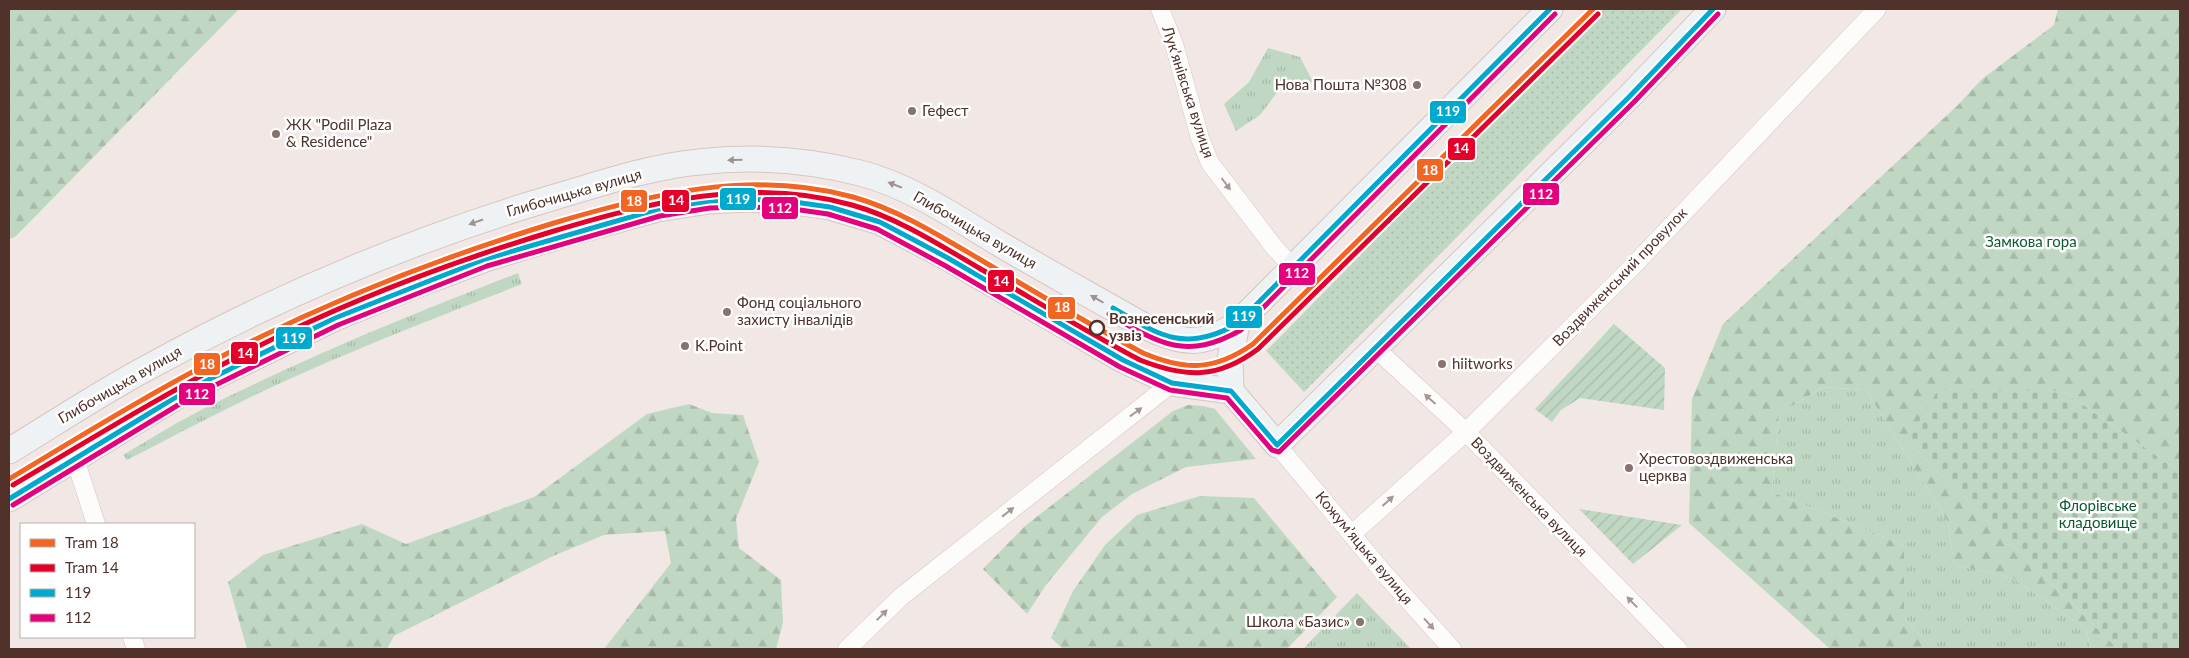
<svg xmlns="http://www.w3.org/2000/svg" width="2189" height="658" font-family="Lato,sans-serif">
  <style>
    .grass { fill: url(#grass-tufts) }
    .forest { fill: url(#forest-firs) }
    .cemetery { fill: url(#cemetery-stones) }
    .park { fill: url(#park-dots) }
    .garden { fill: url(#garden-furrows) }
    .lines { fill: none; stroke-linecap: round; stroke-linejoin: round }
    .minor-casing { stroke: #d7c5c1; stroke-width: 19 }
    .secondary-casing { stroke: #d7c5c1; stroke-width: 27 }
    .minor { stroke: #fdfcfb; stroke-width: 18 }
    .secondary { stroke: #eef2f4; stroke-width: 25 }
    .bus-1-casing { stroke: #fff; stroke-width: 9 }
    .bus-2-casing { stroke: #fff; stroke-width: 9 }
    .bus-1 { stroke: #00a9ce; stroke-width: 5 }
    .bus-2 { stroke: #e5007d; stroke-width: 5 }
    .tram-1-casing { stroke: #fff; stroke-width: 9 }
    .tram-2-casing { stroke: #fff; stroke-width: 9 }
    .tram-1 { stroke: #f26522; stroke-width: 5 }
    .tram-2 { stroke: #e4002b; stroke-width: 5 }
    .oneway { fill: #9f9290 }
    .oneway2 { fill: #a69793 }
    .poi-dot { fill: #88726c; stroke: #fff; stroke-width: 2 }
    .stop-dot { fill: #fff; stroke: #50322b; stroke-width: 2.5 }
    .labels { text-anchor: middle; stroke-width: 5; stroke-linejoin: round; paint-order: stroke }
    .poi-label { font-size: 15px; fill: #50322b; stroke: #fff; text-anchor: start }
    .street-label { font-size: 15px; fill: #50322b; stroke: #fff }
    .park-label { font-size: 15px; fill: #0b5930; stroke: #fff }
    .stop-label { font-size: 15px; font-weight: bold; fill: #50322b; stroke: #fff; text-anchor: start }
    .line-badge { stroke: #fff; stroke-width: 2 }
    .badge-label { font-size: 14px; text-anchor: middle; font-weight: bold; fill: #fff }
  </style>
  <defs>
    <pattern id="grass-tufts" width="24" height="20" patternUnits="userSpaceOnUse" patternTransform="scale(1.25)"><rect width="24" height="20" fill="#c0d8c3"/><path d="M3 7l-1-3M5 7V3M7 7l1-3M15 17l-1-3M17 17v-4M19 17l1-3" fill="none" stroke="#a7baa8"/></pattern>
    <pattern id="forest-firs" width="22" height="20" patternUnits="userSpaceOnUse" patternTransform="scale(1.25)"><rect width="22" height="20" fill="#c0d8c3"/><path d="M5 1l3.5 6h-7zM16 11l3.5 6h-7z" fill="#a7baa8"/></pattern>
    <pattern id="cemetery-stones" width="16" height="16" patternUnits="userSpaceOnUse" patternTransform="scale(1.25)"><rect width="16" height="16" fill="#c0d8c3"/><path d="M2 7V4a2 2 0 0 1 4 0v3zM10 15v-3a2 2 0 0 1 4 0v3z" fill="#a7baa8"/></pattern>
    <pattern id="park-dots" width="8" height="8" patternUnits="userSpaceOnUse" patternTransform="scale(1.25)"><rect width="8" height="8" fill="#c0d8c3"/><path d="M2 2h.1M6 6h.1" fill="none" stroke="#a7baa8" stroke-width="1.8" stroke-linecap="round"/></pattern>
    <pattern id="garden-furrows" width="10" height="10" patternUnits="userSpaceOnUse" patternTransform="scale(1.25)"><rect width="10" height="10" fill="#c0d8c3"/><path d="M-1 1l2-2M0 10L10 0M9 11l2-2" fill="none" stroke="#a7baa8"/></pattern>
  </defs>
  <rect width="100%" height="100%" fill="#f1e8e6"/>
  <g class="grass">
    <polygon points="1268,48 1300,57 1313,82 1279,90 1260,115 1236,131 1224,104 1249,82"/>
    <path d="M 518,273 L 522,284 C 448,313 375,341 303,373 C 243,399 185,430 127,460 L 123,455 C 150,439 177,422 205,408 C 307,357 412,314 518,273 Z"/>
    <polygon points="1823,387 1866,390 1948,522 1954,565 2013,578 2087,630 2090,649 1932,649 1904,617 1904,545 1772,492 1779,414"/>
    <polygon points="1357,593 1411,649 1303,649"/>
  </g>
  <g class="forest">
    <polygon points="9,9 239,9 15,237 9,239"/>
    <polygon points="2058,9 2180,9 2180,472 2063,391 1907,441 2118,649 2090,649 2087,630 2013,578 1954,565 1948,522 1866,390 1823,387 1779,414 1772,492 1904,545 1904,617 1932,649 1830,649 1689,523 1692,399 1723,324 1958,105 1982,79 2054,25"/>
    <polygon points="689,404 712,413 743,415 759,462 736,519 739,548 781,580 783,623 776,649 604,649 671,563 665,531 604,535 553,556 394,636 387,649 247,649 228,582 263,555 362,524 406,544 534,497 647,414"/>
    <polygon points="1188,405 1203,406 1215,409 1256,459 1186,467 1132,494 1102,517 1046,585 1027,614 983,569 1025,526 1173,411"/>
    <polygon points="1200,496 1254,498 1337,597 1287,649 1063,649 1051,638 1073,591 1105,545 1137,515"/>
  </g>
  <polygon class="cemetery" points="1938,390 2063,391 2180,472 2180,649 2118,649 1907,441"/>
  <polygon class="park" points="1603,9 1682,9 1304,392 1266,351"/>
  <g class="garden">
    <polygon points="1614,324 1665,368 1664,410 1580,398 1561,410 1552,422 1535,409"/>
    <polygon points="1579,509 1682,525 1633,564"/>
  </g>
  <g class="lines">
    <g class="minor-casing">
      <g id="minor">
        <polyline points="1160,9 1174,44 1200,138 1210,163 1274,247 1293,268"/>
        <polyline points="1376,349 1466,432 1678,649"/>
        <polyline points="1277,445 1382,571 1452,649"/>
        <polyline points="75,459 96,524"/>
        <polyline points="1352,534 1466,432 1634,265 1877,9"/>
        <polyline points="132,637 136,649"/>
        <polyline points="847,649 902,596 1172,383"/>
      </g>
    </g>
    <g class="secondary-casing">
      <g id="secondary">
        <polyline points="1237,324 1230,359 1231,391 1277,445 1629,97 1713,9"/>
        <path d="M 9,451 C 55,423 100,393 147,368 C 275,297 408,241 548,199 C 597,185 647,167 699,162 C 751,156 808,160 860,173 C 910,186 954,216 998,243 C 1046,271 1095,298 1144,326 C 1181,343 1201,348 1237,324 L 1550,9"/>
        <polyline points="9,499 189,389 335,318 411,287 485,259 573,232 658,209 709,201 746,199 787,201 830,207 880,222 948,258 1123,360 1172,383 1231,391"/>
      </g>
    </g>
    <use href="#minor" class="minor"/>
    <use href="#secondary" class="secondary"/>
    <g class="bus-1-casing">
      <g id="bus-1">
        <path d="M 1113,308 C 1160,336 1185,353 1237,324 L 1550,9"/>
        <polyline points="9,499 189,389 335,318 485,259 658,209 709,201 746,199 787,201 830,207 880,222 948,258 1123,360 1172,383 1231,391 1277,445 1629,97 1713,9"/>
      </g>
    </g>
    <g class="bus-2-casing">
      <g id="bus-2">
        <path d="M 1109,314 C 1159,344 1186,361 1241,330 L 1555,14"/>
        <polyline points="13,505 193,396 338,325 487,266 660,216 710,208 746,207 786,208 828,214 877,229 944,265 1120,367 1170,390 1227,398 1272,450 1279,452 1634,102 1718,14"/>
      </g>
    </g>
    <use href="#bus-1" class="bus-1"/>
    <use href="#bus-2" class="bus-2"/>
    <g class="tram-1-casing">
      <path id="tram-1" d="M 9,479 C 82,435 154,391 230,352 C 334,299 442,257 554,223 C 651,194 751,169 853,197 C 899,210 940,236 981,260 C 1035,292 1088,324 1143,353 C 1186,371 1214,371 1253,344 L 1593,9"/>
    </g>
    <g class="tram-2-casing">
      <path id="tram-2" d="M 13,485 C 86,442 157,398 233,359 C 335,306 444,264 554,231 C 651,202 752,176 852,205 C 898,218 938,244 979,268 C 1033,299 1085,331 1140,360 C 1186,378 1218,379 1258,349 L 1598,14"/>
    </g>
    <use href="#tram-1" class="tram-1"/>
    <use href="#tram-2" class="tram-2"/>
  </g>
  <defs><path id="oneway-solid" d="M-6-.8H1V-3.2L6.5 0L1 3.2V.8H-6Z" transform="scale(1.25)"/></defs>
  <g class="oneway">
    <use href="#oneway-solid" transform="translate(735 160) rotate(179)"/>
    <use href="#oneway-solid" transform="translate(895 185) rotate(-159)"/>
    <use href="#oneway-solid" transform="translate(476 222) rotate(161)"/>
    <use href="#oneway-solid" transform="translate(1097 299) rotate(-150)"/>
  </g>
  <g class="oneway2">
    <use href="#oneway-solid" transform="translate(1226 184) rotate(53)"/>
    <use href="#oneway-solid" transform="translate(1430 399) rotate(-138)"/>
    <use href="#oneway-solid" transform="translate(1136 412) rotate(-36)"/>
    <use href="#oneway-solid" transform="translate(1388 501) rotate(-42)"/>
    <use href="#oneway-solid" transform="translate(1008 512) rotate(-38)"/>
    <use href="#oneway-solid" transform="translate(1632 602) rotate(-134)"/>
    <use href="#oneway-solid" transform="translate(882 615) rotate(-45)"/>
    <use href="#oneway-solid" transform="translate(1429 624) rotate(48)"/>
  </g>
  <g class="poi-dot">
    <circle cx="1417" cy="85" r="5"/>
    <circle cx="912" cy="111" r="5"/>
    <circle cx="276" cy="134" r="5"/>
    <circle cx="727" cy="312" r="5"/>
    <circle cx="685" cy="346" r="5"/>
    <circle cx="1442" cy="364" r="5"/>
    <circle cx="1629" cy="468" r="5"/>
    <circle cx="1360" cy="622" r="5"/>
  </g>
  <circle class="stop-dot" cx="1097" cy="328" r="7"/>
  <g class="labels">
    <g class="poi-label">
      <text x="1407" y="90" text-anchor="end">Нова Пошта №308</text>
      <text x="922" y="116">Гефест</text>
      <text x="286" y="130">ЖК "Podil Plaza<tspan x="286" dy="17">&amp; Residence"</tspan></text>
      <text x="737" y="308">Фонд соціального<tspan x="737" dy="17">захисту інвалідів</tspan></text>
      <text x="695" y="351">K.Point</text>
      <text x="1452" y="369">hiitworks</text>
      <text x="1639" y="464">Хрестовоздвиженська<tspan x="1639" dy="17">церква</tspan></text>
      <text x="1350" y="627" text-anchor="end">Школа «Базис»</text>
    </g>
    <g class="street-label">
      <text transform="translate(1188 92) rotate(72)" y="5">Лукʼянівська вулиця</text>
      <text transform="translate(574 193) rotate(-16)" y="5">Глибочицька вулиця</text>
      <text transform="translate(975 230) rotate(30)" y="5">Глибочицька вулиця</text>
      <text transform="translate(1620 277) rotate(-46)" y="5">Воздвиженський провулок</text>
      <text transform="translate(120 385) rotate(-30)" y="5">Глибочицька вулиця</text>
      <text transform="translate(1529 497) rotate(46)" y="5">Воздвиженська вулиця</text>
      <text transform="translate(1364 548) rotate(50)" y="5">Кожумʼяцька вулиця</text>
    </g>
    <g class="park-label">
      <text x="2031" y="247">Замкова гора</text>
      <text x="2098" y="511">Флорівське<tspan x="2098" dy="17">кладовище</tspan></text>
    </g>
    <g class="stop-label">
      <text x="1109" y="324">Вознесенський<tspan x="1109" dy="17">узвіз</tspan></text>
    </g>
  </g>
  <g class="line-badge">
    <rect x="1429" y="100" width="38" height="24" rx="5" fill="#00a9ce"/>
    <rect x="1447" y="137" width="29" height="24" rx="5" fill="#e4002b"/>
    <rect x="1416" y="158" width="28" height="24" rx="5" fill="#f26522"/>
    <rect x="1522" y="182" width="38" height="24" rx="5" fill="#e5007d"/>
    <rect x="719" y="187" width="38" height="24" rx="5" fill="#00a9ce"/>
    <rect x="661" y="189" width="29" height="24" rx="5" fill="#e4002b"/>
    <rect x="620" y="189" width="28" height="24" rx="5" fill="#f26522"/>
    <rect x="761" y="196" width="38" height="24" rx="5" fill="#e5007d"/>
    <rect x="1278" y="262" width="38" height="24" rx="5" fill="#e5007d"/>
    <rect x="987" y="269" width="28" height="24" rx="5" fill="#e4002b"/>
    <rect x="1047" y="296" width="29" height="24" rx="5" fill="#f26522"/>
    <rect x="1225" y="305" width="38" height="24" rx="5" fill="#00a9ce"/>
    <rect x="275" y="326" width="38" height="24" rx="5" fill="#00a9ce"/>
    <rect x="230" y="341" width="29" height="24" rx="5" fill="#e4002b"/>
    <rect x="193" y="352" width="28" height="24" rx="5" fill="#f26522"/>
    <rect x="178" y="382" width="38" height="24" rx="5" fill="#e5007d"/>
  </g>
  <g class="badge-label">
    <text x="1448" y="116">119</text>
    <text x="1461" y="153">14</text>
    <text x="1430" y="175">18</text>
    <text x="1541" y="199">112</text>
    <text x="738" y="204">119</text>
    <text x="676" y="205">14</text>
    <text x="634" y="206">18</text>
    <text x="780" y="213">112</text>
    <text x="1297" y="278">112</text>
    <text x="1001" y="286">14</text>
    <text x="1062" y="312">18</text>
    <text x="1244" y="321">119</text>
    <text x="294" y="343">119</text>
    <text x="245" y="358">14</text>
    <text x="207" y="369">18</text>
    <text x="197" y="399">112</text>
  </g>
  <rect width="2189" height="658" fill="none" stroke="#50322b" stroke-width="20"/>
  <rect x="20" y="523" width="175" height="115" fill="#ffffff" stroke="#b9adaa"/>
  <rect x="30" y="539" width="25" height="8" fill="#f26522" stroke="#b9adaa"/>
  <text x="65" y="548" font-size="15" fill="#50322b">Tram 18</text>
  <rect x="30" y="564" width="25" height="8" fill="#e4002b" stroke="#b9adaa"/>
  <text x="65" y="573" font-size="15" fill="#50322b">Tram 14</text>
  <rect x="30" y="589" width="25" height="8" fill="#00a9ce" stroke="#b9adaa"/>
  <text x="65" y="598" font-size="15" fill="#50322b">119</text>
  <rect x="30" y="614" width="25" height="8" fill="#e5007d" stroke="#b9adaa"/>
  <text x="65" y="623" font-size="15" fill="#50322b">112</text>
</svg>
